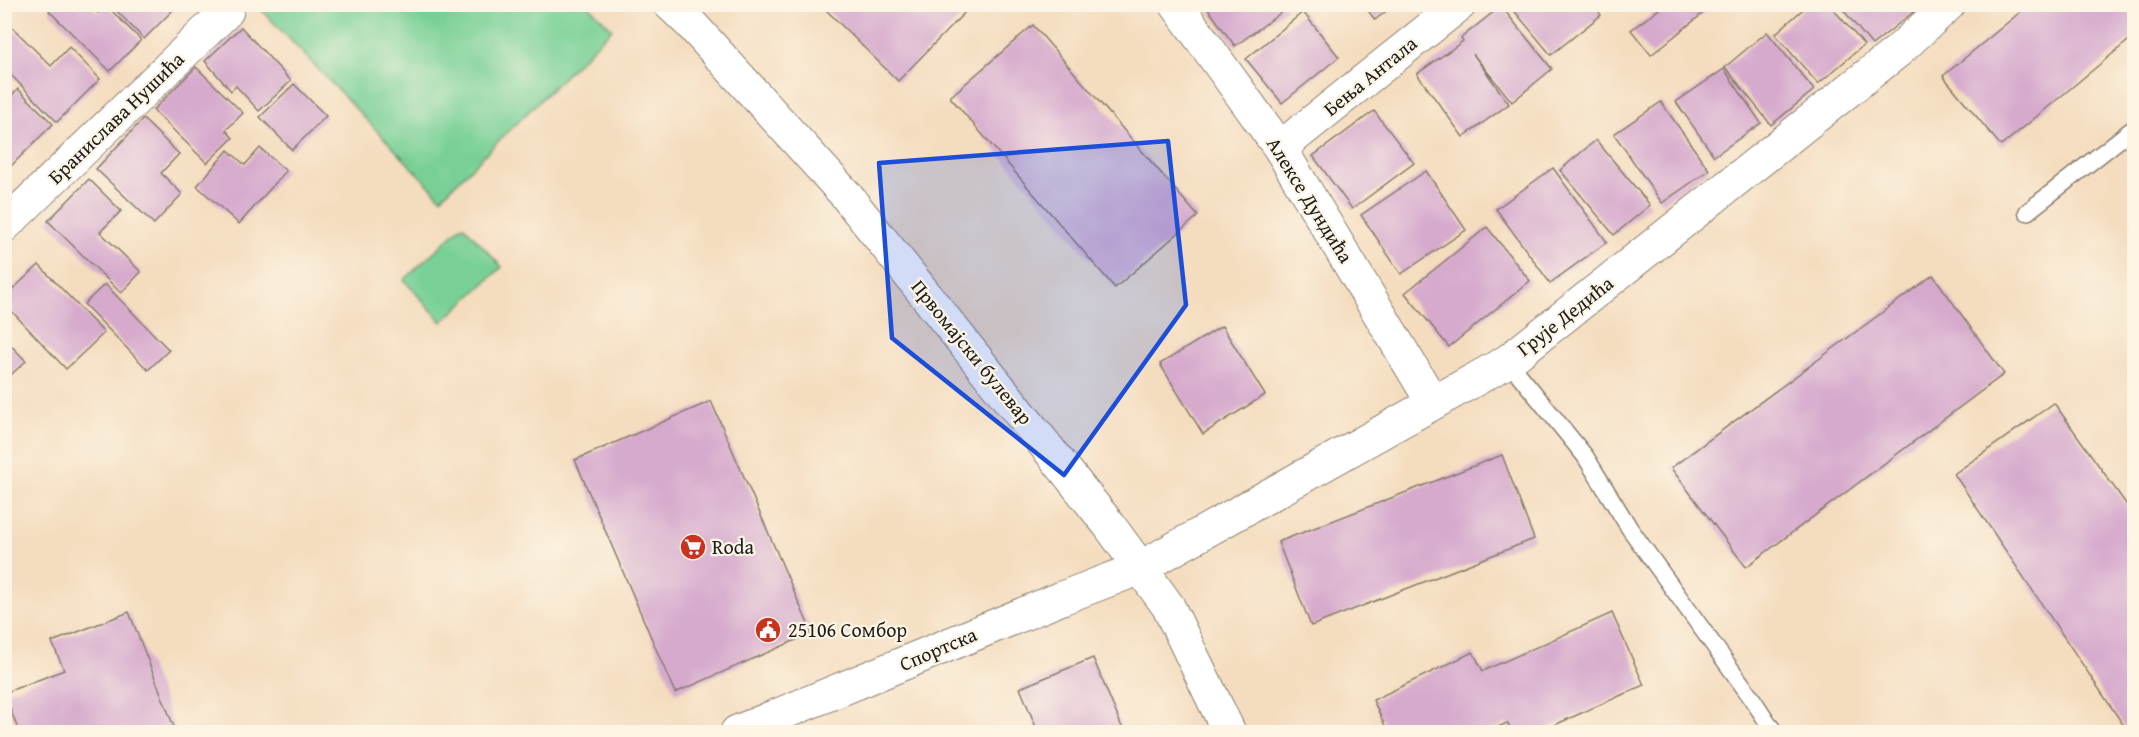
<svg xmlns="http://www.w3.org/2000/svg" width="2139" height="737" font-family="'Gentium Book Plus',serif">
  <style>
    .green { fill: #78d096; stroke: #4a7659; stroke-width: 1.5 }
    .building { fill: #d6aacd }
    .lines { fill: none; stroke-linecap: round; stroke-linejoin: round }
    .service-casing { stroke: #887c6d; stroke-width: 19 }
    .minor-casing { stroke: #887c6d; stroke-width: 35 }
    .tertiary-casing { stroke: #887c6d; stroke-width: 35 }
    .service { stroke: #fff; stroke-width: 16 }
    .minor { stroke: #fff; stroke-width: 33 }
    .tertiary { stroke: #fff; stroke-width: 33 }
    .marked { fill: #1d4ed8; fill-opacity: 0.2; stroke: #1d4ed8; stroke-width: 4.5; stroke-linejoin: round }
    .labels { text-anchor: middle; stroke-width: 4.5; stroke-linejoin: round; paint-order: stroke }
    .street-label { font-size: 20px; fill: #1c1c1c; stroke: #fcf5e5 }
    .poi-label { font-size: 20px; fill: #1c1c1c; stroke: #fcf5e5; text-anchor: start }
  </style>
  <rect width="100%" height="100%" fill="#fcf5e5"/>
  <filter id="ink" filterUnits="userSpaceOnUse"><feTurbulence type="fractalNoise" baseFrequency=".0167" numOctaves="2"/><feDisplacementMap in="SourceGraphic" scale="12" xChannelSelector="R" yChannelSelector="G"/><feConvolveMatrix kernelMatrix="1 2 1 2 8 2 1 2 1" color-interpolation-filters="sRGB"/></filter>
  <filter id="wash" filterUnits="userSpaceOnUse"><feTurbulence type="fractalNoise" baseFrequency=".008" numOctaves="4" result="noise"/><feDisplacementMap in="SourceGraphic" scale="24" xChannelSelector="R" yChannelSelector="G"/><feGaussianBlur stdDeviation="1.35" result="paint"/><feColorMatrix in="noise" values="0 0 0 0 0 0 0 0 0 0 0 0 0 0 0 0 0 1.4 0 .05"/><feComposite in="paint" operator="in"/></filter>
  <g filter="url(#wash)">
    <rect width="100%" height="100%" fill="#f4dcbe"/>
    <g class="green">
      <polygon points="257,5 588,5 612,29 441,198"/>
      <polygon points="463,225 502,267 442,322 404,280"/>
    </g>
    <g id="blocks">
      <g class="building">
        <polygon points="56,4 90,4 98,13 106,5 141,40 110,71 49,11"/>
        <polygon points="110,4 169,4 174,9 144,39"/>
        <polygon points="820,4 964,4 968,9 898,81"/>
        <polygon points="1363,4 1395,4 1375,20"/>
        <polygon points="1514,4 1593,4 1601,15 1551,55 1511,7"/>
        <polygon points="1656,4 1711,4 1712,6 1651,55 1631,30 1659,9"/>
        <polygon points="1809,4 1829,4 1864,45 1818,84 1775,34"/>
        <polygon points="2030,4 2134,4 2134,36 2001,146 1943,76"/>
        <polygon points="1205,5 1284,5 1286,9 1235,46"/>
        <polygon points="1839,5 1922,5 1872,45"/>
        <polygon points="1501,6 1552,69 1512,102 1473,54 1509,104 1463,137 1417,74 1463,41 1461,38"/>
        <polygon points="1303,12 1339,57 1282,103 1246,59"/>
        <polygon points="4,19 51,66 69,47 100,79 57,122 4,68"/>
        <polygon points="1033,25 1198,216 1115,288 950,97"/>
        <polygon points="241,27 291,81 259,111 236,86 231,91 205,61"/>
        <polygon points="1767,32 1814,90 1771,125 1725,67"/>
        <polygon points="196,67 243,113 226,130 233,138 207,163 153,110"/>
        <polygon points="1724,69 1761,123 1714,156 1676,102"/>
        <polygon points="294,84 326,116 292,150 260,117"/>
        <polygon points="18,89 53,124 4,173 4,103"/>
        <polygon points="1661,102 1709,170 1662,203 1614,134"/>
        <polygon points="1374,111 1414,163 1352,209 1313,156"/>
        <polygon points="143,119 179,154 161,173 182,194 154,224 96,169"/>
        <polygon points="1596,140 1650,205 1614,235 1560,170"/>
        <polygon points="260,148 286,171 239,224 197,186 228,150 245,165"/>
        <polygon points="1553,168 1607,242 1550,283 1496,209"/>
        <polygon points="1426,171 1466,230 1401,274 1361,215"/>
        <polygon points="89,179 121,211 100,232 141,272 121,293 48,221"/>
        <polygon points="1487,227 1530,281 1449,347 1405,293"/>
        <polygon points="39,265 104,333 66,369 4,303 4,297"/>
        <polygon points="1933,275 2004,374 1746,567 1671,468"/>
        <polygon points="105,284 169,350 148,370 84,304"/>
        <polygon points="1222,326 1265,395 1203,434 1160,364"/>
        <polygon points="4,338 26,361 4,381"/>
        <polygon points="711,401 812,633 675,693 575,460"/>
        <polygon points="2054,403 2134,515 2134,732 2128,732 1954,474"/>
        <polygon points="1502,455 1534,539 1311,626 1278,542"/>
        <polygon points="129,612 176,732 19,732 4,693 64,670 52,642"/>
        <polygon points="1612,613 1644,685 1539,732 1512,732 1507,723 1487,732 1388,732 1373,700 1473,652 1483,671"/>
        <polygon points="1093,658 1124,732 1038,732 1020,688"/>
      </g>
    </g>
  </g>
  <g filter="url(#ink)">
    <use href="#blocks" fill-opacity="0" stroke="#887c6d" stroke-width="1.5"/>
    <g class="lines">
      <g class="service-casing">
        <g id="service">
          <polyline points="2027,212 2134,128"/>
          <polyline points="1508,361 1585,456 1630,529 1751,697 1774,732"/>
        </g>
      </g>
      <g class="minor-casing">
        <g id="minor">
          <polyline points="1176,4 1280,148 1433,403"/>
          <polyline points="1280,148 1460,4"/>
          <polyline points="4,226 227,11"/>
          <polyline points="737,732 1062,598 1140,568 1508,361 1898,51 1949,4"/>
        </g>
      </g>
      <g class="tertiary-casing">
        <polyline id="tertiary" points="670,4 690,23 845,194 1109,525 1168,606 1229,732"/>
      </g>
      <use href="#service" class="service"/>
      <use href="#minor" class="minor"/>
      <use href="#tertiary" class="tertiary"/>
    </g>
  </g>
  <path class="marked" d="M 1168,141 L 1186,305 L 1064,475 L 892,338 L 879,163 Z"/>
  <defs>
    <g id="supermarket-disc" transform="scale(1.35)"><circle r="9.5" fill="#c8321e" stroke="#fcf5e5"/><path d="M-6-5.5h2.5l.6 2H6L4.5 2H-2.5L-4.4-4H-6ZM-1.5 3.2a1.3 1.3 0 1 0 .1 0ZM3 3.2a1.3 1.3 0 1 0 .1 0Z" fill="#fff"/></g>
    <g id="civic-disc" transform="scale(1.35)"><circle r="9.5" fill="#c8321e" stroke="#fcf5e5"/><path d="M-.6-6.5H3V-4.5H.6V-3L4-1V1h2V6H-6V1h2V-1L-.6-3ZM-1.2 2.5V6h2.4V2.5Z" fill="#fff"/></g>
  </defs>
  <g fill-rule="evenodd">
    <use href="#supermarket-disc" x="693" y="547"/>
    <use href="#civic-disc" x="768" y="630"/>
  </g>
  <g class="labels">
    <g class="street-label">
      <text transform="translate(1370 76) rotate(-39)" y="7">Бења Антала</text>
      <text transform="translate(116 118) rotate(-44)" y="7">Бранислава Нушића</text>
      <text transform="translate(1310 200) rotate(58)" y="7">Алексе Дундића</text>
      <text transform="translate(1565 316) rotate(-38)" y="7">Грује Дедића</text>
      <text transform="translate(972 352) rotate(51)" y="7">Првомајски булевар</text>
      <text transform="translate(938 649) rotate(-23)" y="7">Спортска</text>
    </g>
    <g class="poi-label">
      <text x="712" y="554">Roda</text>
      <text x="788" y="637">25106 Сомбор</text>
    </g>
  </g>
  <rect width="2139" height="737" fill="none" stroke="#fcf5e5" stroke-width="24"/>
</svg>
